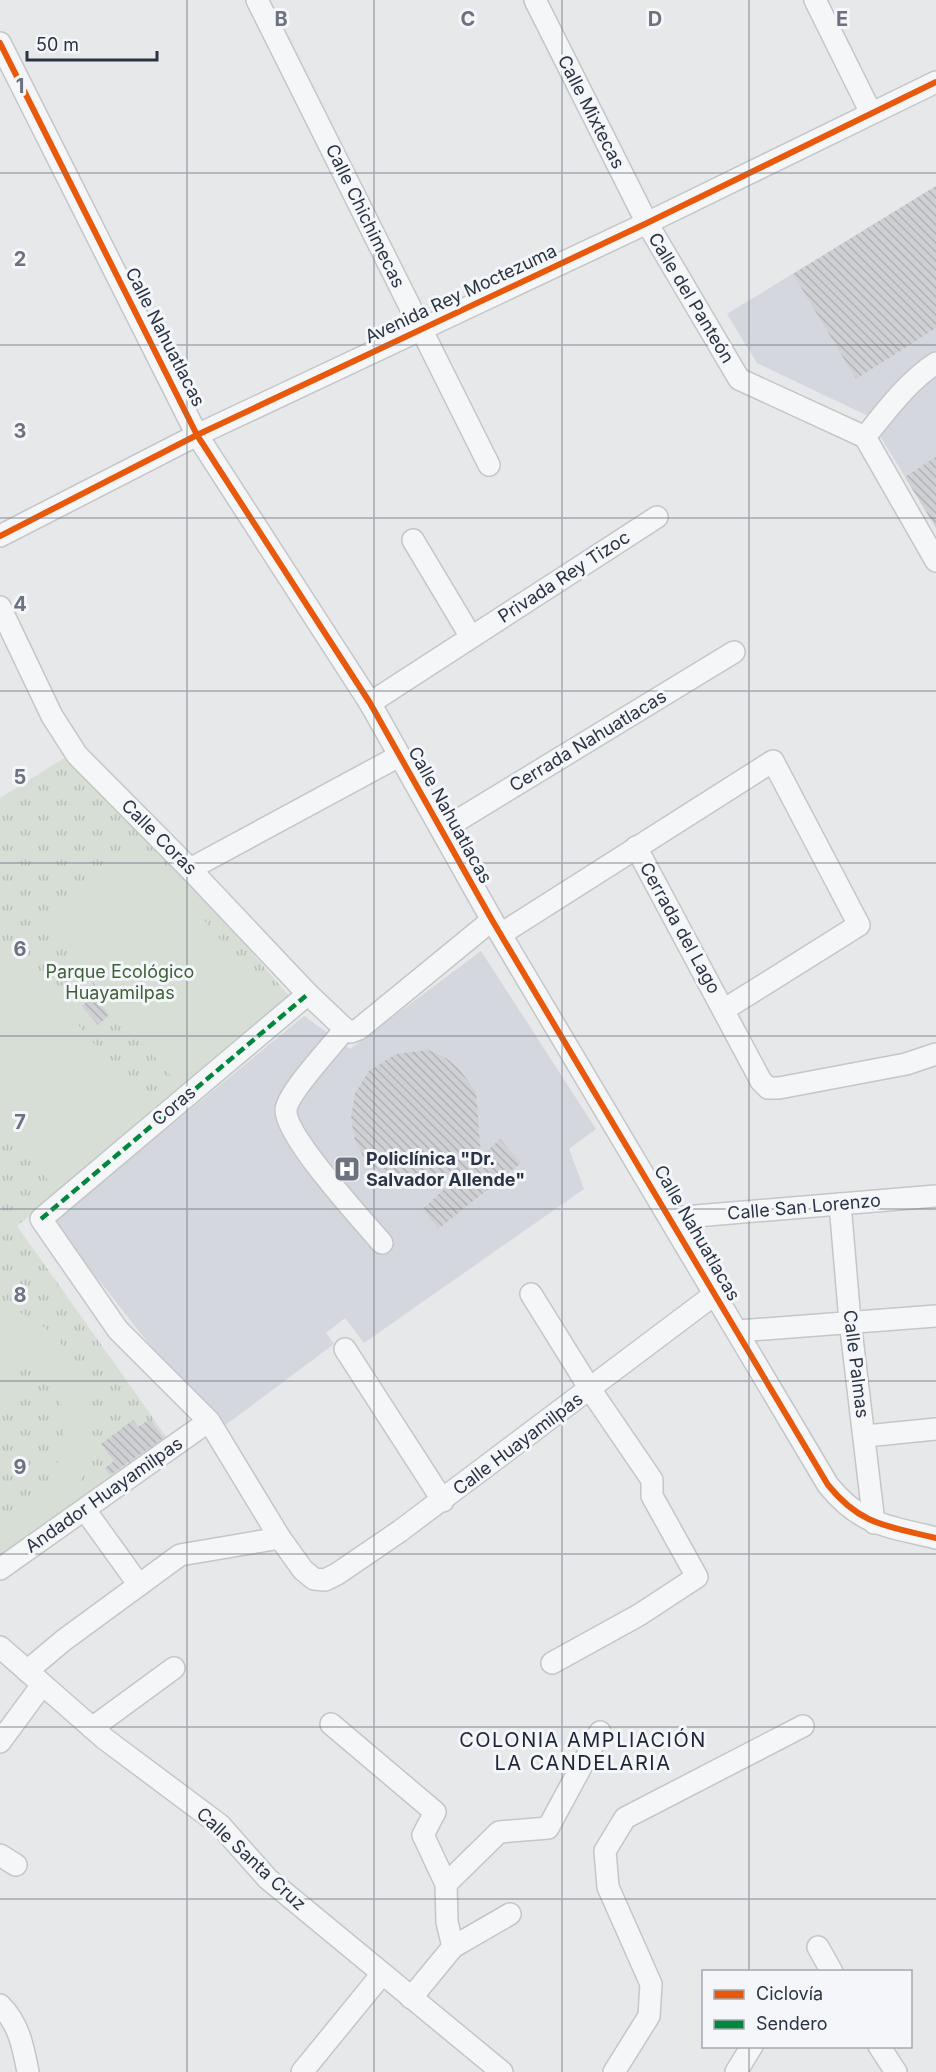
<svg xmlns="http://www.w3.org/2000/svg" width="936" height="2072" font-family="Inter,sans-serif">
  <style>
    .built { fill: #d4d7dd }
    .grass { fill: url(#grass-tufts) }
    .pitch { fill: #d6ded6 }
    .building { fill: url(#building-back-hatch) }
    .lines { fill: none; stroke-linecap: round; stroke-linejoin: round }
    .minor-casing { stroke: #c4c6c8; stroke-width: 24 }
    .minor { stroke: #f5f6f7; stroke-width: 21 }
    .quiet { stroke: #00873e; stroke-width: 4.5; stroke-dasharray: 9 4.5; stroke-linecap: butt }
    .cycleway-casing { stroke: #f4f6f9; stroke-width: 10 }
    .cycleway { stroke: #e8590c; stroke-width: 6 }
    .grid { fill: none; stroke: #6c737f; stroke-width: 1.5; stroke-opacity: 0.55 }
    .labels { text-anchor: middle; stroke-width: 6; stroke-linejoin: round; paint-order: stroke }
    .street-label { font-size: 18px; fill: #2b3445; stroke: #f4f6f9 }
    .park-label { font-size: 18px; fill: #3f6138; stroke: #f4f6f9 }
    .poi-label { font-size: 18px; font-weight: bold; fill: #2b3445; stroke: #f4f6f9; text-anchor: start }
    .neighbourhood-label { font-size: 20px; letter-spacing: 1.5px; fill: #1d2536; stroke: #f4f6f9 }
    .grid-label { font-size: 20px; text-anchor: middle; font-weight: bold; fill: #6c737f; stroke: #f4f6f9; stroke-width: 6; stroke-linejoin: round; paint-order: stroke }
  </style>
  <defs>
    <pattern id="grass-tufts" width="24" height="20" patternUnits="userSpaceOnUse" patternTransform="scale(1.5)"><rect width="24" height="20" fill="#d6ded6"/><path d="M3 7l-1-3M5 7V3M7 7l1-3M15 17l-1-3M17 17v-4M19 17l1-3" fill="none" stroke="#b8bfb9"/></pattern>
    <pattern id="building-back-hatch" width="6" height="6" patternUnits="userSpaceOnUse" patternTransform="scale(1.5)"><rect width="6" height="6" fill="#ced0d3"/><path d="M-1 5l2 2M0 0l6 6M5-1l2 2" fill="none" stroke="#b1b3b6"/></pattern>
  </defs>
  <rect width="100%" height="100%" fill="#e6e8ea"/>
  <g class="built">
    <polygon points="936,186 936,528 868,416 757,363 727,314"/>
    <polygon points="481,951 596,1129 569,1149 584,1189 364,1343 345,1318 326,1333 334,1344 224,1426 149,1344 53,1222 304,1016 350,1049"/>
  </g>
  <polygon class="grass" points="66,757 176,864 291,998 17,1226 170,1442 0,1566 0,798"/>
  <g class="pitch">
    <polygon points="137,840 272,1001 176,1082 41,920"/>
    <polygon points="10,945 147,1106 53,1186 0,1124 0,953"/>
    <path d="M 0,1305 C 13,1310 26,1314 37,1322 C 104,1369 112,1470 47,1523 C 33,1534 17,1546 0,1550 L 0,1518 C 14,1511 28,1504 39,1492 C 86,1440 63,1361 0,1336 Z"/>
    <polygon points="0,1350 23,1358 0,1423"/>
  </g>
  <g class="building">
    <polygon points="936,186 936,328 856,379 793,274"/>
    <polygon points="936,457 936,528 905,477"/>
    <polygon points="94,996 109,1015 98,1025 82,1006"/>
    <polygon points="428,1050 446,1058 459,1069 476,1092 481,1157 500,1139 521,1163 438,1229 423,1209 462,1172 418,1180 399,1178 381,1172 364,1158 355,1140 351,1118 355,1093 369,1071 396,1054"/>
    <polygon points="150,1419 164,1438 110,1475 105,1468 114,1461 101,1444 133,1420 138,1427"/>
  </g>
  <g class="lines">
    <g class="minor-casing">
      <g id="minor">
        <polyline points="257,0 489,465"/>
        <polyline points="535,0 647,223 739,379 865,437 936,561"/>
        <polyline points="815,0 871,113"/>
        <path d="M 0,43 L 197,435 L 370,703 L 492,920 L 828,1485 C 861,1526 888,1526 936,1538"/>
        <path d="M 865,437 C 886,411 908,381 936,363"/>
        <polyline points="0,536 197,435 647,223 936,82"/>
        <polyline points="413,540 471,637"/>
        <polyline points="0,607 52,716 77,755 190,869 308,994 345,1029 351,1032 359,1029 492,920"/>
        <polyline points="370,703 657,517"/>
        <polyline points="442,830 734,652"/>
        <polyline points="636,847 761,1081 768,1088 779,1088 906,1064 936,1054"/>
        <polyline points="190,869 399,756"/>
        <polyline points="501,934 773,761 859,925 725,1009"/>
        <polyline points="308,994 41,1219 118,1330 209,1421 280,1538 303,1570 314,1579 325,1580 337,1574 400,1531 715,1294"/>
        <path d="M 345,1029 C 333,1045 287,1093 286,1110 C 285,1136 363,1221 382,1243"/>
        <polyline points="840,1204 850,1321 874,1523"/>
        <polyline points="672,1218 936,1196"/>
        <polyline points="531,1294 590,1389 652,1480 652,1496 697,1577 639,1615 552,1663"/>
        <polyline points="738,1331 936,1316"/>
        <polyline points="345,1349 443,1501"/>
        <polyline points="866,1436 936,1429"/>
        <polyline points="85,1510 139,1585"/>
        <polyline points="0,1569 209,1421"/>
        <polyline points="0,1647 105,1739 220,1825 268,1879 502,2072"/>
        <polyline points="27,1671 64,1640 180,1555 280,1538"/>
        <polyline points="331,1724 435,1812 423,1835 446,1884 447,1922 453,1947 411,1998"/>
        <polyline points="92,1728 174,1668"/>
        <polyline points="0,1742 42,1685"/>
        <polyline points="0,1855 16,1865"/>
        <polyline points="446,1884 499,1832 548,1828 600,1732"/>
        <polyline points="453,1947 510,1914"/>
        <polyline points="818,1947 832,1972"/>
        <path d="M 0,2005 C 19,2024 23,2046 28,2072"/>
        <polyline points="879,2046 896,2072"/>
        <polyline points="302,2072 382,1974"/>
        <polyline points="614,2072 649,2016 651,1984 608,1887 605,1851 625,1818 803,1726"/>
        <polyline points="736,2072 752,2046"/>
      </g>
    </g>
    <use href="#minor" class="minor"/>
    <polyline class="quiet" points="41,1219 308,994"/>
    <g class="cycleway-casing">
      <g id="cycleway">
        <path d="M 0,43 L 197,435 L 370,703 L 492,920 L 828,1485 C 861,1526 888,1526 936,1538"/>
        <polyline points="0,536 197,435 647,223 936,82"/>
      </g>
    </g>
    <use href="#cycleway" class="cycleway"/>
  </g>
  <path class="grid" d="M 187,0 L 187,2072M 374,0 L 374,2072M 562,0 L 562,2072M 749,0 L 749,1972M 0,173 L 936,173M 0,345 L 936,345M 0,518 L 936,518M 0,691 L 936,691M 0,863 L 936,863M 0,1036 L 936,1036M 0,1209 L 936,1209M 0,1381 L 936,1381M 0,1554 L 936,1554M 0,1727 L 936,1727M 0,1899 L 936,1899M 749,2046 L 749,2072"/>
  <defs>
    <g id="hospital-square" transform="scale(1.35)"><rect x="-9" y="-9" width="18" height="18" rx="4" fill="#6c737f" stroke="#f4f6f9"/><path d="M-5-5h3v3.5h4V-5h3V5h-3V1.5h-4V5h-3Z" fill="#fff"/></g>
  </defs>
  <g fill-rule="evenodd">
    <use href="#hospital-square" x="347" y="1169"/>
  </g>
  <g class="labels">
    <g class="street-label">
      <text transform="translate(591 112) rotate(63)" y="6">Calle Mixtecas</text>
      <text transform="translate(365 216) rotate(64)" y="6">Calle Chichimecas</text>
      <text transform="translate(461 294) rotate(-25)" y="6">Avenida Rey Moctezuma</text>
      <text transform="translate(691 298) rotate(59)" y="6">Calle del Panteón</text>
      <text transform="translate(165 337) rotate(63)" y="6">Calle Nahuatlacas</text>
      <text transform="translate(564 577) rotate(-33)" y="6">Privada Rey Tizoc</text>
      <text transform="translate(588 741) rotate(-31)" y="6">Cerrada Nahuatlacas</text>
      <text transform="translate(450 815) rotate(61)" y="6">Calle Nahuatlacas</text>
      <text transform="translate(159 837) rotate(45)" y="6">Calle Coras</text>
      <text transform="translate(680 928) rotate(61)" y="6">Cerrada del Lago</text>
      <text transform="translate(174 1106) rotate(-40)" y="6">Coras</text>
      <text transform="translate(804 1207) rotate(-5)" y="6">Calle San Lorenzo</text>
      <text transform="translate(697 1233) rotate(60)" y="6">Calle Nahuatlacas</text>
      <text transform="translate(856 1364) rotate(83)" y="6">Calle Palmas</text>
      <text transform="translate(518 1444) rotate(-37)" y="6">Calle Huayamilpas</text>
      <text transform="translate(104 1495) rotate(-35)" y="6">Andador Huayamilpas</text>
      <text transform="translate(251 1859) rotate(43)" y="6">Calle Santa Cruz</text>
    </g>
    <g class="park-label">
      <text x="120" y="978">Parque Ecológico<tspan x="120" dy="21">Huayamilpas</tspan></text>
    </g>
    <g class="poi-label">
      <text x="366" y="1165">Policlínica "Dr.<tspan x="366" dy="21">Salvador Allende"</tspan></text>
    </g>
    <g class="neighbourhood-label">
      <text x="583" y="1747">COLONIA AMPLIACIÓN<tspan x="583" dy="23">LA CANDELARIA</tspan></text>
    </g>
  </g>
  <g class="grid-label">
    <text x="281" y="26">B</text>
    <text x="468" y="26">C</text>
    <text x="655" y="26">D</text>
    <text x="842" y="26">E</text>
    <text x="20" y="93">1</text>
    <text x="20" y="266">2</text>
    <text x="20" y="438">3</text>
    <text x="20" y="611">4</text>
    <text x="20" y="784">5</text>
    <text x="20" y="956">6</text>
    <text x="20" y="1129">7</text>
    <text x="20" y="1302">8</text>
    <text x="20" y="1474">9</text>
  </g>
  <rect x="702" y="1970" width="210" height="78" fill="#f4f6f9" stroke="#a4a8b1" stroke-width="1.5"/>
  <rect x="714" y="1990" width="30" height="9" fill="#e8590c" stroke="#a4a8b1" stroke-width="1.5"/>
  <text x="756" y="2000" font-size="18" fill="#2b3445">Ciclovía</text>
  <rect x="714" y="2020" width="30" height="9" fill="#00873e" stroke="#a4a8b1" stroke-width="1.5"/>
  <text x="756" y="2030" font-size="18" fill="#2b3445">Sendero</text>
  <path d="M27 51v9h130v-9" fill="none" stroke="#2b3445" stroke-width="3"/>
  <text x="36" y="51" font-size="18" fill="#2b3445" stroke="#f4f6f9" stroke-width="4.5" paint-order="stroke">50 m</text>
</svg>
